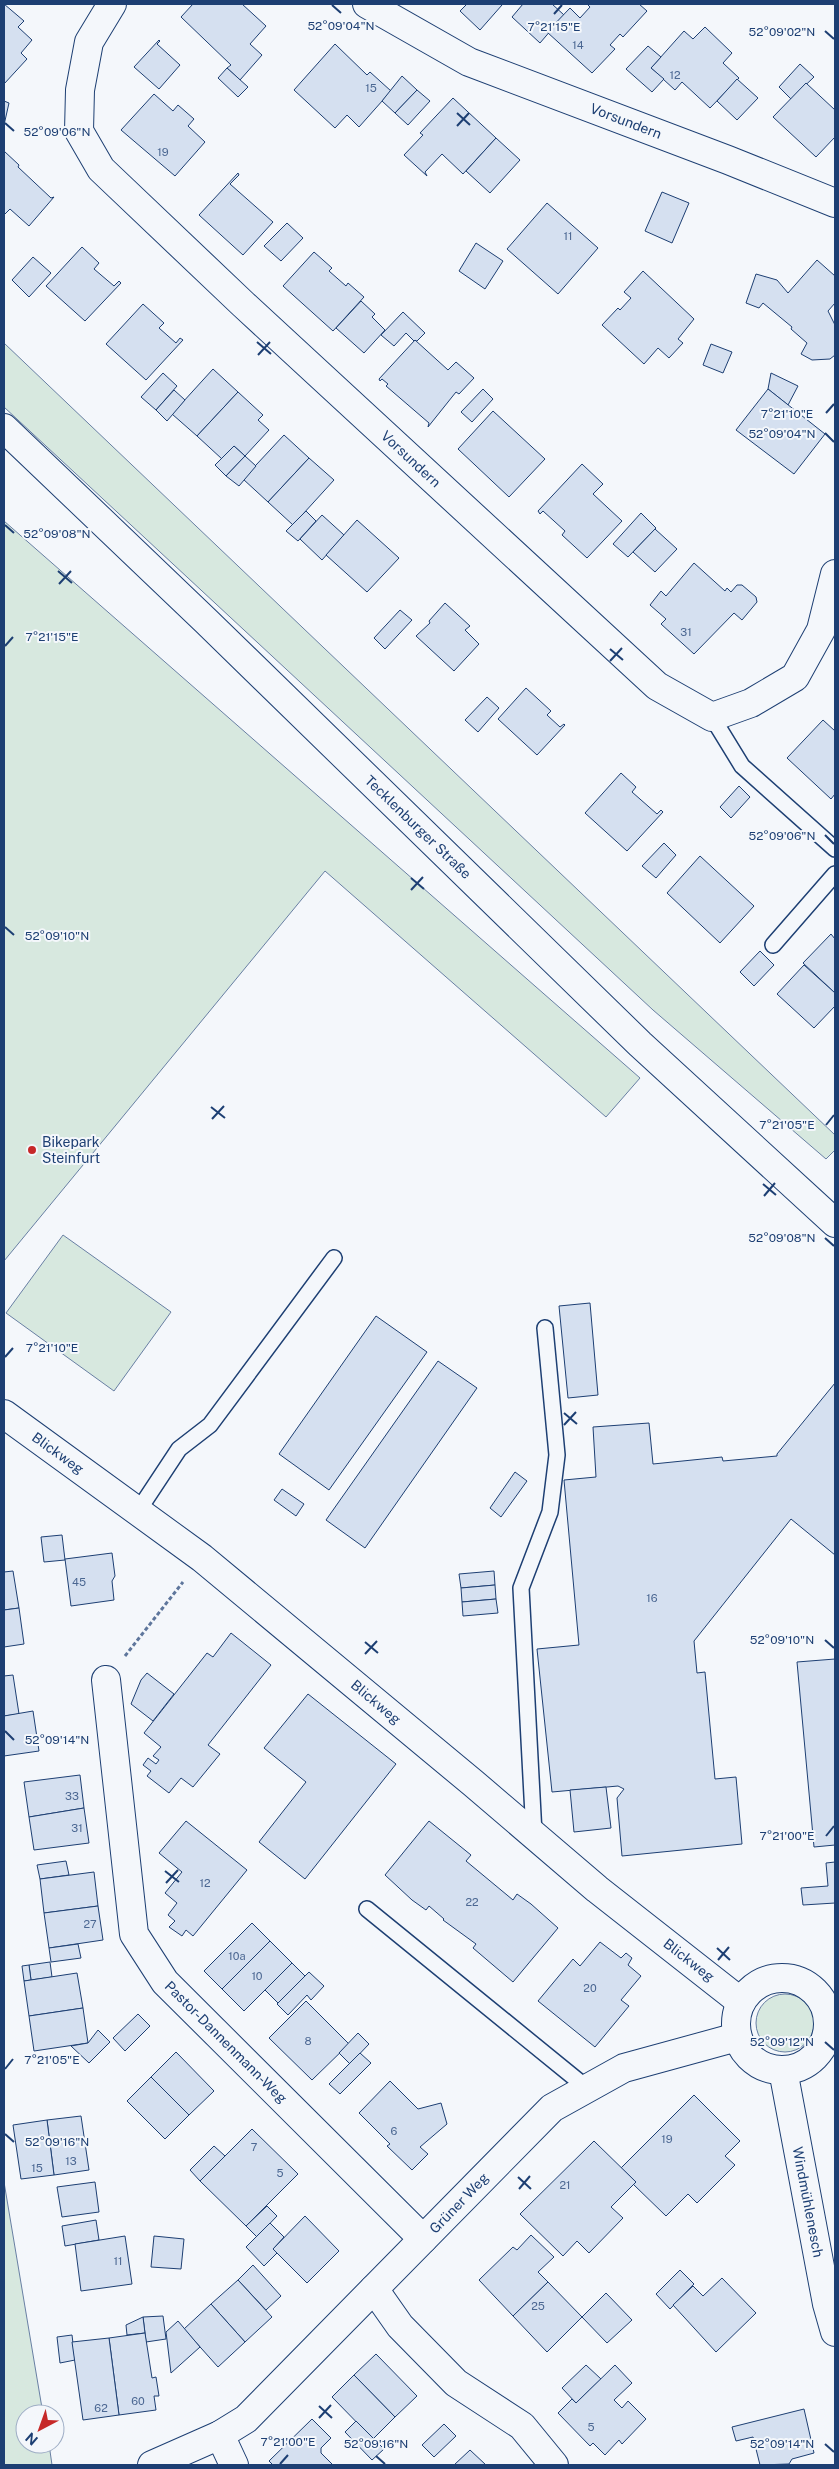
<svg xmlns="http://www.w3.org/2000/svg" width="839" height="2469" font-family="'Public Sans',sans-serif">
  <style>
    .green { fill: #d7e8df; stroke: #687fa3 }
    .building { fill: #d5e0f0; stroke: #1d3f73 }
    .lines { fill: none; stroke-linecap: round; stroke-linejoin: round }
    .service-casing { stroke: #1d3f73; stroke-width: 18 }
    .minor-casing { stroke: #1d3f73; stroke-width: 30 }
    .secondary-casing { stroke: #1d3f73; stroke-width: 30 }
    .path { stroke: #5e769c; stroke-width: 3; stroke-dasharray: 4 2.5; stroke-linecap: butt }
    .service { stroke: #f4f7fb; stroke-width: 15 }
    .minor { stroke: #f4f7fb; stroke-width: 28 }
    .secondary { stroke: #f4f7fb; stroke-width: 28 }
    .ticks { fill: none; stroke: #1d3f73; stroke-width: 2 }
    .poi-dot { fill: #c62828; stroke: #f4f7fb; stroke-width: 2 }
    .labels { text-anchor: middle; stroke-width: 4; stroke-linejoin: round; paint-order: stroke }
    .number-label { font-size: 11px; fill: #4b6792 }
    .street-label { font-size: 14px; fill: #1d3f73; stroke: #f4f7fb }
    .poi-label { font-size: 14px; fill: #1d3f73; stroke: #f4f7fb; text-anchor: start }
    .ticks-label { font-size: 12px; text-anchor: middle; fill: #1d3f73; stroke: #f4f7fb; stroke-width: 4; stroke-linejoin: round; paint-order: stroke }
  </style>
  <rect width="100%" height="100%" fill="#f4f7fb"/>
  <g class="green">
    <polygon points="4,343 835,1135 835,1150 826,1159 653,1010 4,407"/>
    <polygon points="4,521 640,1078 606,1117 325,871 4,1261"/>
    <polygon points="63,1235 171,1312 114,1391 6,1313"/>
    <circle cx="785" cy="2023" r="29"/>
    <polygon points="4,2182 43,2414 25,2414 25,2444 49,2444 52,2465 4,2465"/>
  </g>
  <g class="building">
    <polygon points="4,4 24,21 18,27 32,40 21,53 27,59 4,84"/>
    <polygon points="193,4 242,4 266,26 250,44 262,55 240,80 227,68 231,65 181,17"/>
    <polygon points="467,4 500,4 502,5 480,30 460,11"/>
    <polygon points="523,4 552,4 564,15 540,43 512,17"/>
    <polygon points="587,4 639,4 647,11 623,37 620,34 610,45 615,49 592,73 547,32 570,8 580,18 590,7"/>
    <polygon points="705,27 732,53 723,63 739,78 710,108 682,82 675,90 651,68 684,31 693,39"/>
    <polygon points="159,40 160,41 157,44 180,65 159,89 134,67"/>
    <polygon points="335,44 367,75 370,72 391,91 359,127 347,115 335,128 294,90"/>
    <polygon points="648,46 661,57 651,68 664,79 652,92 626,69"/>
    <polygon points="800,64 814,77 791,99 779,87"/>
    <polygon points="227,68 248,87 238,97 218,78"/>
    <polygon points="402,76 417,90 395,113 382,101"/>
    <polygon points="737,79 758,98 737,120 717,101"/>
    <polygon points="806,83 835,110 835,137 816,157 773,117"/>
    <polygon points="417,90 430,101 408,125 395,113"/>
    <polygon points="154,94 173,111 178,105 194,119 188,126 205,142 175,176 121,130"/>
    <polygon points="453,98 496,138 463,174 442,154 425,172 427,176 404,155 423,135 420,133"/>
    <polygon points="4,101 9,103 4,125"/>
    <polygon points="496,138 520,160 490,193 466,171"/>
    <polygon points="4,151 19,165 18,167 51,198 54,197 29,226 10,209 5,214 4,213"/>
    <polygon points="238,173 239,175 230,184 273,222 243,255 199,215"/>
    <polygon points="662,192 689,203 672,243 645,231"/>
    <polygon points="547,203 598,248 558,294 507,249"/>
    <polygon points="287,223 303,238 281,261 264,246"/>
    <polygon points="476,243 503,261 485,289 459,271"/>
    <polygon points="82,247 99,263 94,269 114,286 119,281 121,283 85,321 46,286"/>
    <polygon points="314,252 332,268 329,271 346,286 348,283 364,297 333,331 283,286"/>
    <polygon points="33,257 51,273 29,297 12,280"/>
    <polygon points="817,260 835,276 835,303 828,311 835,325 835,355 830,359 812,360 801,354 807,343 791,329 792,327 763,303 759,308 746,303 756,274 777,280 788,293"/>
    <polygon points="643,271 694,319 678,339 683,343 669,358 658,348 644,364 602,325 618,308 620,310 631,298 624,292"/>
    <polygon points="361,301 375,314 372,317 385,330 364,353 336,328"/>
    <polygon points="143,304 164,323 159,328 176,343 180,338 183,340 146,380 106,344"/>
    <polygon points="403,312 425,333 417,341 414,341 406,333 394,346 381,335"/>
    <polygon points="415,340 448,370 456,362 474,378 459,394 456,392 428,427 429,423 386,386 388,384 382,379 380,381 379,379"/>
    <polygon points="711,344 732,352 723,373 703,365"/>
    <polygon points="213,369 238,392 197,436 172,414"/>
    <polygon points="163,373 177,386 156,410 141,397"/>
    <polygon points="771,373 798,386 788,405 768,389"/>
    <polygon points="483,389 493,399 472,422 461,412"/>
    <polygon points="768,389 825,434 794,474 736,430"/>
    <polygon points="174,390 185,400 167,421 156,410"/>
    <polygon points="238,392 263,415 258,420 269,430 245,456 234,446 222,459 197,436"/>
    <polygon points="493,411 545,459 509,497 458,449"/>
    <polygon points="284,435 309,458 268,502 243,479"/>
    <polygon points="234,446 245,456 226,476 215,465"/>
    <polygon points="245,456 256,466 239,486 226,476"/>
    <polygon points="309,458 334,480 293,525 268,502"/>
    <polygon points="582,464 603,484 593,494 622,521 587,558 562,535 565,531 543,511 540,514 538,511"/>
    <polygon points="306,511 316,521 298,541 286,531"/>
    <polygon points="641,513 656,528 628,557 613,544"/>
    <polygon points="322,515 344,535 322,560 300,539"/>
    <polygon points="357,520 399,558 367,592 326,555"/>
    <polygon points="655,529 677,549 655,572 633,552"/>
    <polygon points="694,563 725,591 727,588 731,592 737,585 742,585 756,597 757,602 742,620 734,613 694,654 661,624 666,619 650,605 661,591 666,596"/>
    <polygon points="445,603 470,626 465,630 479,644 454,671 416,636 430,623 429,621"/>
    <polygon points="400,610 412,620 385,649 374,638"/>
    <polygon points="526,688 551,711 547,715 560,727 564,724 565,725 537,755 498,719"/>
    <polygon points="487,697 499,708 478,732 465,720"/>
    <polygon points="823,720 835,731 835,794 831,799 787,758"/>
    <polygon points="621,773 636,787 632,792 657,814 661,810 663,812 627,851 585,813"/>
    <polygon points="739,786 750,797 731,818 720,807"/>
    <polygon points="664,843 676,855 656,878 642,866"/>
    <polygon points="700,856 754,906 720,943 667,893"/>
    <polygon points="831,934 835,939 835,993 803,963"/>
    <polygon points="760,951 774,965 754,986 740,972"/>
    <polygon points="804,965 835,993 835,1006 814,1028 777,994"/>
    <polygon points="590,1303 598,1395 568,1398 559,1306"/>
    <polygon points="376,1316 427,1352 329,1490 279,1454"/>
    <polygon points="438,1361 477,1388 365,1548 326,1520"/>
    <polygon points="835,1383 835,1555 791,1519 694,1641 697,1673 705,1672 715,1779 736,1777 742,1844 622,1856 617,1798 624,1789 618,1786 552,1792 537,1649 579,1645 564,1480 596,1477 593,1427 649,1423 653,1464 722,1457 723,1461 777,1456 777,1454"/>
    <polygon points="515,1472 527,1481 501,1517 490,1508"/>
    <polygon points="282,1489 304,1504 296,1516 274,1500"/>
    <polygon points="62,1535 65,1560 44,1562 41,1537"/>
    <polygon points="112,1553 115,1576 112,1581 114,1600 71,1606 65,1559"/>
    <polygon points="13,1571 19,1608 4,1610 4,1572"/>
    <polygon points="494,1571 495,1585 461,1588 459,1574"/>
    <polygon points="495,1585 496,1599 462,1602 461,1588"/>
    <polygon points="496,1599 498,1613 463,1616 462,1602"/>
    <polygon points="19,1608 24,1644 4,1647 4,1610"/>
    <polygon points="231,1633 271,1665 208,1745 220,1754 193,1787 181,1778 169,1793 147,1776 151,1771 143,1765 148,1758 156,1764 159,1760 153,1756 161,1747 144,1733 207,1653 213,1657"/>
    <polygon points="835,1659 835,1845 814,1847 797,1662"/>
    <polygon points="147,1673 174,1694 153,1721 131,1704 141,1680"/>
    <polygon points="13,1675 19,1714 4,1716 4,1676"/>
    <polygon points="308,1694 396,1764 305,1879 259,1842 306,1782 264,1748"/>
    <polygon points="33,1711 39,1751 4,1756 4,1716"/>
    <polygon points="80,1775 84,1808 29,1817 24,1782"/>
    <polygon points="606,1787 611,1828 574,1832 570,1790"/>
    <polygon points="84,1808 89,1843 34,1850 29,1817"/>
    <polygon points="186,1821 247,1870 193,1936 186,1930 182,1936 169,1927 175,1921 168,1915 177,1903 165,1893 182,1872 159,1853"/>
    <polygon points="429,1821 471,1855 466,1861 513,1900 517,1894 531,1904 558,1928 513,1982 473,1948 476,1944 443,1920 444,1919 429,1906 426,1910 412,1900 385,1875"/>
    <polygon points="66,1861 69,1875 40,1879 37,1865"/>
    <polygon points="835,1862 835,1903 803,1905 801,1888 828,1886 826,1863"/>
    <polygon points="94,1872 98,1906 44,1913 40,1879"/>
    <polygon points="98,1906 103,1940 49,1948 44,1913"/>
    <polygon points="252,1923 270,1941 222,1989 204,1971"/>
    <polygon points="270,1941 292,1963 244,2011 222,1989"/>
    <polygon points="600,1942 621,1958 626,1953 632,1958 628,1965 641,1976 621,2000 629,2006 595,2047 538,2001 573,1959 580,1966"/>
    <polygon points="78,1944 81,1958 51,1962 49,1948"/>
    <polygon points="50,1962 52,1977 31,1980 29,1965"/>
    <polygon points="292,1963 305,1976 278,2003 265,1990"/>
    <polygon points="29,1965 31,1980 24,1981 22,1966"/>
    <polygon points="309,1972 324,1986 311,2000 307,1995 288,2015 277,2004"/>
    <polygon points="77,1973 83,2008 29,2016 24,1981"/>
    <polygon points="306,2001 349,2044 312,2080 269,2038"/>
    <polygon points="83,2008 88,2043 34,2051 29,2016"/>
    <polygon points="138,2014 150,2026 125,2051 113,2038"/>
    <polygon points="98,2030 110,2042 89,2063 71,2046 88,2043"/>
    <polygon points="358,2033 369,2044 350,2064 339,2053"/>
    <polygon points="176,2052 214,2091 189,2115 151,2077"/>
    <polygon points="360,2053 371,2063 340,2094 329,2084"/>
    <polygon points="151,2077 189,2115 165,2139 127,2101"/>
    <polygon points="390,2081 418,2109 441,2103 447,2124 420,2147 428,2154 412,2170 387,2146 390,2144 359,2113"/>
    <polygon points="694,2095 740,2141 725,2156 735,2165 697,2203 688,2194 666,2216 633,2184 636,2182 621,2168"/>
    <polygon points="81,2116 89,2170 54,2175 47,2120"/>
    <polygon points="47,2120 54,2175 21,2179 13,2125"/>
    <polygon points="252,2129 298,2174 246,2226 200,2181"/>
    <polygon points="594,2141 636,2182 611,2207 623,2218 589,2253 577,2241 563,2256 520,2214"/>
    <polygon points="214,2146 225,2156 200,2181 190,2170"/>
    <polygon points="95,2182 99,2212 62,2217 57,2187"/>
    <polygon points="267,2206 277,2216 257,2237 246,2226"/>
    <polygon points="305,2216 339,2251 307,2283 273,2249"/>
    <polygon points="96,2220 99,2240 65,2246 62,2226"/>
    <polygon points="270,2223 284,2237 273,2249 277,2253 264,2266 246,2247"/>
    <polygon points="531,2235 554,2257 538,2272 548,2282 513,2316 479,2280 513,2247 517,2250"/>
    <polygon points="125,2236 132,2284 81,2291 75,2244"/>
    <polygon points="154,2236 184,2239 181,2269 151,2267"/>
    <polygon points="253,2265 281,2296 266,2310 238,2280"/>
    <polygon points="680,2270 694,2284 670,2309 656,2294"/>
    <polygon points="722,2278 756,2313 716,2352 673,2305 693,2286 703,2296"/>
    <polygon points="238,2280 272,2317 245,2342 211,2304"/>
    <polygon points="548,2282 582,2317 547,2352 513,2316"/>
    <polygon points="606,2293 632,2320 607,2343 582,2317"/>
    <polygon points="211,2304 245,2342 218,2367 184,2329"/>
    <polygon points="163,2316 166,2339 146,2342 143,2317"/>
    <polygon points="143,2317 145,2333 127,2335 126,2325"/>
    <polygon points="178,2321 200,2347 171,2373 166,2332"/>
    <polygon points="145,2333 152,2378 156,2377 159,2396 154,2396 156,2410 119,2415 109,2338"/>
    <polygon points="72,2335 75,2360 60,2363 57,2337"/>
    <polygon points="109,2338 119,2415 83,2420 72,2342"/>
    <polygon points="376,2354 417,2396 395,2417 354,2375"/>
    <polygon points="586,2365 601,2379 576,2403 562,2388"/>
    <polygon points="615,2365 632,2383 614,2400 622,2408 628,2401 646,2419 622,2444 619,2440 605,2455 593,2443 590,2446 558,2413 572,2399 576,2403"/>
    <polygon points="354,2375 395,2417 373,2439 332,2397"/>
    <polygon points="804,2409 814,2453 792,2459 789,2464 760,2465 753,2437 736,2441 732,2427"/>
    <polygon points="312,2419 331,2438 321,2448 321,2453 333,2465 273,2465 269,2461"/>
    <polygon points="356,2421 384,2449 372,2460 345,2432"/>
    <polygon points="444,2424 456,2436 434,2457 422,2445"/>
    <polygon points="470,2450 486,2465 454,2465"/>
  </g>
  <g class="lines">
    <g class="service-casing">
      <g id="service">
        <polyline points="712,717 742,766 835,849"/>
        <polyline points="773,945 835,874"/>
        <polyline points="138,1511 179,1449 210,1425 334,1258"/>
        <polyline points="534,1834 521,1588 550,1512 557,1455 545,1328"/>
        <polyline points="367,1909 587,2088"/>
      </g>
    </g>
    <g class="minor-casing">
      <g id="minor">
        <polyline points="112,4 89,42 80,90 79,131 101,169 243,304 657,686 712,717 751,703 795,677 821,630 835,574"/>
        <polyline points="367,4 469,62 728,160 835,203"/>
        <polyline points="4,1414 202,1558 473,1783 597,1889 741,2002"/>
        <polyline points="106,1680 134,1934 165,1982 423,2239"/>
        <circle cx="782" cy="2024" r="46"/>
        <polyline points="783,2070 827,2304 835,2332"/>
        <polyline points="374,2289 400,2326 456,2383 522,2426 554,2465"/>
        <polyline points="220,2435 234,2465"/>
        <polyline points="152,2465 220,2435 246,2419 552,2108 624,2068 737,2037"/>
      </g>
    </g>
    <g class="secondary-casing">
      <polyline id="secondary" points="4,428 206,621 640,1044 835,1223"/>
    </g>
    <polyline class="path" points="125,1656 183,1582"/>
    <use href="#service" class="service"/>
    <use href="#minor" class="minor"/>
    <use href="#secondary" class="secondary"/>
  </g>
  <path class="ticks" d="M 332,5 L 341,13M 554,14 L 562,5M 825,31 L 834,39M 457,113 L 470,125M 5,123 L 14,131M 457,126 L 469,113M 257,342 L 271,354M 258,355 L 270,342M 826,413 L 834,404M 825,433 L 834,442M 5,525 L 14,533M 58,571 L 72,583M 59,584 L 71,571M 5,646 L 13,637M 610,649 L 623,660M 610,661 L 622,648M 825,835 L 834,844M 411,878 L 424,889M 411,890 L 423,877M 5,927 L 14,935M 211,1107 L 225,1118M 212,1119 L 224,1106M 826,1125 L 834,1115M 763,1184 L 776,1195M 764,1196 L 775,1183M 825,1238 L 834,1246M 5,1357 L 13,1348M 564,1413 L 577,1424M 564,1425 L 576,1412M 825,1640 L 834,1648M 365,1642 L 378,1653M 365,1654 L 377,1641M 5,1731 L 14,1740M 826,1836 L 834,1826M 165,1871 L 179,1882M 166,1883 L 178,1870M 717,1948 L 730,1960M 718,1960 L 729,1947M 825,2042 L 834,2050M 5,2069 L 13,2059M 5,2134 L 14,2142M 518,2177 L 531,2189M 519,2189 L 530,2176M 319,2406 L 332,2418M 319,2418 L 331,2405M 825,2444 L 834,2452M 376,2456 L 385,2464M 280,2464 L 288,2455"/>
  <circle class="poi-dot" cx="32" cy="1150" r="5"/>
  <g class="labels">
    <g class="number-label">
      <text x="578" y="49">14</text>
      <text x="675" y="79">12</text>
      <text x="371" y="92">15</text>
      <text x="163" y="156">19</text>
      <text x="568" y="240">11</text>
      <text x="686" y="636">31</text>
      <text x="79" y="1586">45</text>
      <text x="652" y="1602">16</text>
      <text x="72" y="1800">33</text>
      <text x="77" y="1832">31</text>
      <text x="205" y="1887">12</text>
      <text x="472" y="1906">22</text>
      <text x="90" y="1928">27</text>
      <text x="237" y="1960">10a</text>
      <text x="257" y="1980">10</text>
      <text x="590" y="1992">20</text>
      <text x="308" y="2045">8</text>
      <text x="394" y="2135">6</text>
      <text x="667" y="2143">19</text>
      <text x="254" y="2151">7</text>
      <text x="71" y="2165">13</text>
      <text x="37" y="2172">15</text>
      <text x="280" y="2177">5</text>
      <text x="565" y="2189">21</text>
      <text x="118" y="2265">11</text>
      <text x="538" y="2310">25</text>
      <text x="138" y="2405">60</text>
      <text x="101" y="2412">62</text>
      <text x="591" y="2431">5</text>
    </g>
    <g class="street-label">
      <text transform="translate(626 121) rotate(21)" y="5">Vorsundern</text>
      <text transform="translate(411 459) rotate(43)" y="5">Vorsundern</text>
      <text transform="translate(418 827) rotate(44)" y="5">Tecklenburger Straße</text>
      <text transform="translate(58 1453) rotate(36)" y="5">Blickweg</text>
      <text transform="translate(376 1702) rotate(40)" y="5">Blickweg</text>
      <text transform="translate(689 1960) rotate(38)" y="5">Blickweg</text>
      <text transform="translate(226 2042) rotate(45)" y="5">Pastor-Dannenmann-Weg</text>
      <text transform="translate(808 2202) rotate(79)" y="5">Windmühlenesch</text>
      <text transform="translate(459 2203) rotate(-46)" y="5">Grüner Weg</text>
    </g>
    <g class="poi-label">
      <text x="42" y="1147">Bikepark<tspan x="42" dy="16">Steinfurt</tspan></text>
    </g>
  </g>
  <g class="ticks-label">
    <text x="341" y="30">52°09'04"N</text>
    <text x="554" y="31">7°21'15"E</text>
    <text x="782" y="36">52°09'02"N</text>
    <text x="57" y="136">52°09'06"N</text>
    <text x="787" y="418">7°21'10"E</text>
    <text x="782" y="438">52°09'04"N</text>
    <text x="57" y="538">52°09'08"N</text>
    <text x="52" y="641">7°21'15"E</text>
    <text x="782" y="840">52°09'06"N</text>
    <text x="57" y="940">52°09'10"N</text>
    <text x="787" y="1129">7°21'05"E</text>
    <text x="782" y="1242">52°09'08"N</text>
    <text x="52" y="1352">7°21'10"E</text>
    <text x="782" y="1644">52°09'10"N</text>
    <text x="57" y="1744">52°09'14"N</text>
    <text x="787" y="1840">7°21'00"E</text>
    <text x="782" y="2046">52°09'12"N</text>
    <text x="52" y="2064">7°21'05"E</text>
    <text x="57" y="2146">52°09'16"N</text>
    <text x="288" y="2446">7°21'00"E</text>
    <text x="376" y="2448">52°09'16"N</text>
    <text x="782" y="2448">52°09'14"N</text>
  </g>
  <rect width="839" height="2469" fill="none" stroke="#1d3f73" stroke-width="10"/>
  <g transform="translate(40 2429) rotate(221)"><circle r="24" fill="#f4f7fb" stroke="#9eadc5"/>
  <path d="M0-4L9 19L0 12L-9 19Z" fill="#c62828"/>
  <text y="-8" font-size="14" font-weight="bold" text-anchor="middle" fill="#1d3f73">N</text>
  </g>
</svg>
